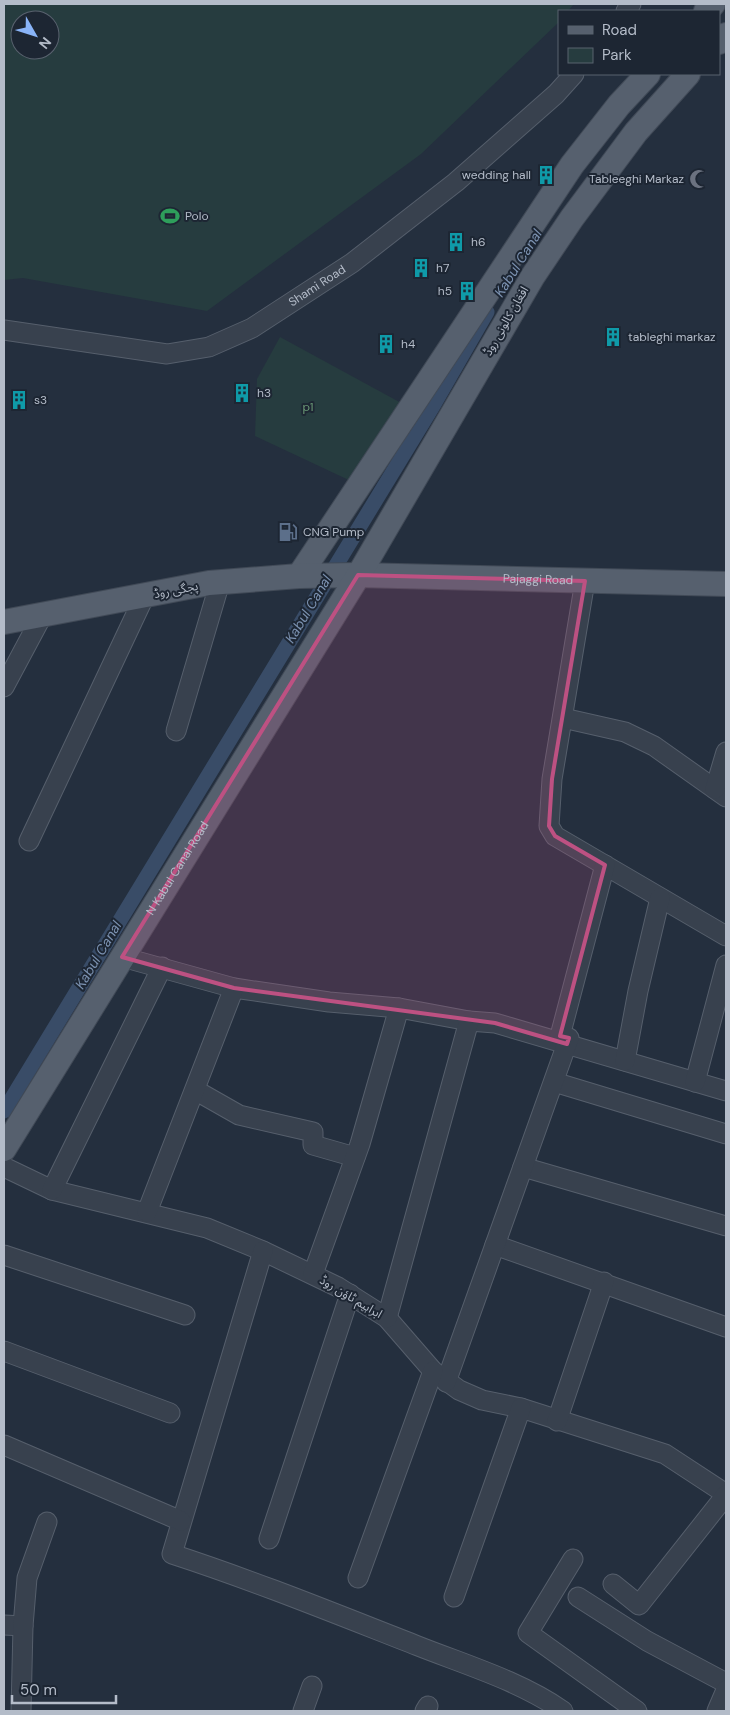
<svg xmlns="http://www.w3.org/2000/svg" width="730" height="1715" font-family="'DM Sans','Noto Sans Arabic',sans-serif">
  <style>
    .green { fill: #263c3f; fill-rule: evenodd }
    .lines { fill: none; stroke-linecap: round; stroke-linejoin: round }
    .canal { stroke: #394c67; stroke-width: 15 }
    .minor-casing { stroke: #565f6c; stroke-width: 21 }
    .major-casing { stroke: #414a57; stroke-width: 26 }
    .minor { stroke: #38414e; stroke-width: 19 }
    .major { stroke: #56606e; stroke-width: 24 }
    .marked { fill: #bd5182; fill-opacity: 0.2; stroke: #bd5182; stroke-width: 4; stroke-linejoin: round }
    .labels { text-anchor: middle; stroke-width: 4; stroke-linejoin: round; paint-order: stroke }
    .poi-label { font-size: 12px; fill: #b4bcc9; stroke: #1d2633; text-anchor: start }
    .street-label { font-size: 12px; fill: #b4bcc9; stroke: #1d2633 }
    .park-label { font-size: 12px; fill: #6b9a76; stroke: #1d2633 }
    .water-label { font-size: 14px; font-style: italic; fill: #7c92b1; stroke: #1d2633 }
  </style>
  <rect width="100%" height="100%" fill="#242f3e"/>
  <g class="green">
    <path d="M 4,4 L 574,4 L 568,11 L 559,11 L 559,22 L 421,154 L 207,311 L 23,278 L 4,280 ZM 20,20 L 50,20 L 50,50 L 20,50 Z"/>
    <polygon points="280,337 403,404 353,482 255,436 257,379"/>
  </g>
  <g class="lines">
    <polyline class="canal" points="4,1111 433,406 487,312"/>
    <g class="minor-casing">
      <g id="minor">
        <polyline points="626,11 631,4"/>
        <path id="s1" d="M 4,330 L 167,354 L 209,347 L 252,328 L 352,263 L 456,182 L 556,94 L 574,74"/>
        <polyline points="585,581 552,779 549,826 555,836 726,936"/>
        <polyline points="4,687 43,614"/>
        <polyline points="563,718 625,732 654,746 726,797"/>
        <polyline points="176,731 220,582"/>
        <polyline points="715,789 726,752"/>
        <polyline points="29,841 145,595"/>
        <polyline points="122,957 234,988 329,1002 399,1008 469,1021 495,1023 726,1091"/>
        <polyline points="625,1061 638,991 660,898"/>
        <polyline points="554,1082 726,1134"/>
        <polyline points="695,1082 726,965"/>
        <polyline points="195,1090 239,1115 313,1132 313,1145 355,1157"/>
        <polyline points="4,1167 52,1190 207,1228 263,1251 338,1287 387,1318 433,1371 459,1390 482,1400 521,1408 665,1454 726,1494"/>
        <polyline points="523,1167 726,1226"/>
        <polyline points="52,1190 162,967"/>
        <polyline points="147,1212 234,988"/>
        <polyline points="495,1245 726,1327"/>
        <path d="M 263,1251 L 172,1554 C 255,1581 336,1614 418,1646 C 466,1665 520,1681 563,1711"/>
        <polyline points="4,1255 185,1315"/>
        <polyline points="313,1274 360,1144 399,1008"/>
        <polyline points="387,1318 469,1021"/>
        <polyline points="4,1351 170,1413"/>
        <polyline points="446,1382 569,1038 560,1036 605,865"/>
        <polyline points="557,1421 604,1282"/>
        <polyline points="4,1445 181,1521"/>
        <polyline points="269,1539 350,1294"/>
        <polyline points="573,1559 528,1633 637,1711"/>
        <polyline points="358,1578 433,1371"/>
        <polyline points="613,1584 639,1605 726,1495"/>
        <polyline points="454,1597 521,1408"/>
        <polyline points="578,1597 647,1641 726,1683"/>
        <polyline points="4,1625 23,1626"/>
        <polyline points="21,1711 23,1626 27,1578 47,1522"/>
        <polyline points="303,1711 312,1686"/>
        <polyline points="425,1711 428,1706"/>
        <polyline points="717,1711 726,1690"/>
      </g>
    </g>
    <g class="major-casing">
      <g id="major">
        <polyline points="706,11 713,4"/>
        <polyline points="719,42 726,35"/>
        <polyline points="299,576 572,165 619,105 648,74"/>
        <path id="s2" d="M 4,622 L 209,583 L 299,576 L 358,575 L 726,584"/>
        <path id="s3" d="M 4,1149 L 358,576 L 533,276 L 572,218 L 636,132 L 688,74"/>
      </g>
    </g>
    <use href="#minor" class="minor"/>
    <use href="#major" class="major"/>
  </g>
  <path class="marked" d="M 358,575 L 585,581 L 552,779 L 549,826 L 555,836 L 605,865 L 560,1036 L 569,1038 L 567,1044 L 495,1023 L 234,988 L 122,957 Z"/>
  <defs>
    <g id="building-bare" transform="scale(1.5)"><path d="M-4-6H4V6H1V3H-1V6H-4ZM-2.5-4.3h1.7v1.8h-1.7ZM.8-4.3h1.7v1.8H.8ZM-2.5-1h1.7V.8h-1.7ZM.8-1h1.7V.8H.8Z" fill="#0f9aa8" stroke="#1d2633" stroke-width="2.5" paint-order="stroke"/></g>
    <g id="mosque-bare" transform="scale(1.5)"><path d="M3.5-4.9A6 6 0 1 0 3.5 4.9A5 5 0 1 1 3.5-4.9Z" fill="#6b7280" stroke="#1d2633" stroke-width="2.5" paint-order="stroke"/></g>
    <g id="stadium-bare" transform="scale(1.5)"><path d="M0-5a6.5 5 0 1 0 0 10a6.5 5 0 1 0 0-10ZM-3.5-1.8h7v3.6h-7Z" fill="#2e9e5b" stroke="#1d2633" stroke-width="2.5" paint-order="stroke"/></g>
    <g id="fuel-bare" transform="scale(1.5)"><path d="M-5.5-6h7V0h2V4h1.3V-2.5L3-4.5l.8-.8L6-3V5H2.5V1h-1V6h-7ZM-4.2-4.7v3.2H.2V-4.7Z" fill="#5c6f8a" stroke="#1d2633" stroke-width="2.5" paint-order="stroke"/></g>
  </defs>
  <g fill-rule="evenodd">
    <use href="#building-bare" x="546" y="175"/>
    <use href="#mosque-bare" x="699" y="179"/>
    <use href="#stadium-bare" x="170" y="216"/>
    <use href="#building-bare" x="456" y="242"/>
    <use href="#building-bare" x="421" y="268"/>
    <use href="#building-bare" x="467" y="291"/>
    <use href="#building-bare" x="613" y="337"/>
    <use href="#building-bare" x="386" y="344"/>
    <use href="#building-bare" x="242" y="393"/>
    <use href="#building-bare" x="19" y="400"/>
    <use href="#fuel-bare" x="288" y="532"/>
  </g>
  <g class="labels">
    <g class="poi-label">
      <text x="531" y="179" text-anchor="end">wedding hall</text>
      <text x="684" y="183" text-anchor="end">Tableeghi Markaz</text>
      <text x="185" y="220">Polo</text>
      <text x="471" y="246">h6</text>
      <text x="436" y="272">h7</text>
      <text x="452" y="295" text-anchor="end">h5</text>
      <text x="628" y="341">tableghi markaz</text>
      <text x="401" y="348">h4</text>
      <text x="257" y="397">h3</text>
      <text x="34" y="404">s3</text>
      <text x="303" y="536">CNG Pump</text>
    </g>
    <g class="street-label">
      <text dy="4" stroke="none"><textPath href="#s1" startOffset="332">Shami Road</textPath></text>
      <text transform="translate(506 321) rotate(-60)" y="4">افغان کالونی روڈ</text>
      <text dy="4" stroke="none"><textPath href="#s2" startOffset="538">Pajaggi Road</textPath></text>
      <text transform="translate(176 590) rotate(-11)" y="4">پجگی روڈ</text>
      <text dy="4" stroke="none"><textPath href="#s3" startOffset="330">N Kabul Canal Road</textPath></text>
      <text transform="translate(351 1297) rotate(31)" y="4">ابراہیم ٹاؤن روڈ</text>
    </g>
    <g class="park-label">
      <text x="308" y="411">p1</text>
    </g>
    <g class="water-label">
      <text transform="translate(518 263) rotate(-58)" y="5">Kabul Canal</text>
      <text transform="translate(308 609) rotate(-59)" y="5">Kabul Canal</text>
      <text transform="translate(98 955) rotate(-59)" y="5">Kabul Canal</text>
    </g>
  </g>
  <rect width="730" height="1715" fill="none" stroke="#b4bcc9" stroke-width="10"/>
  <rect x="558" y="10" width="162" height="65" fill="#1d2633" stroke="#59626f"/>
  <rect x="568" y="26" width="25" height="8" fill="#56606e" stroke="#59626f"/>
  <text x="602" y="35" font-size="15" fill="#b4bcc9">Road</text>
  <rect x="568" y="48" width="25" height="15" fill="#263c3f" stroke="#59626f"/>
  <text x="602" y="60" font-size="15" fill="#b4bcc9">Park</text>
  <g transform="translate(35 35) rotate(129)"><circle r="24" fill="#1d2633" stroke="#59626f"/>
  <path d="M0-4L9 19L0 12L-9 19Z" fill="#8ab4f8"/>
  <text y="-8" font-size="14" font-weight="bold" text-anchor="middle" fill="#b4bcc9">N</text>
  </g>
  <path d="M12 1695v8h104v-8" fill="none" stroke="#b4bcc9" stroke-width="2.5"/>
  <text x="20" y="1695" font-size="15" fill="#b4bcc9" stroke="#1d2633" stroke-width="4" paint-order="stroke">50 m</text>
</svg>
